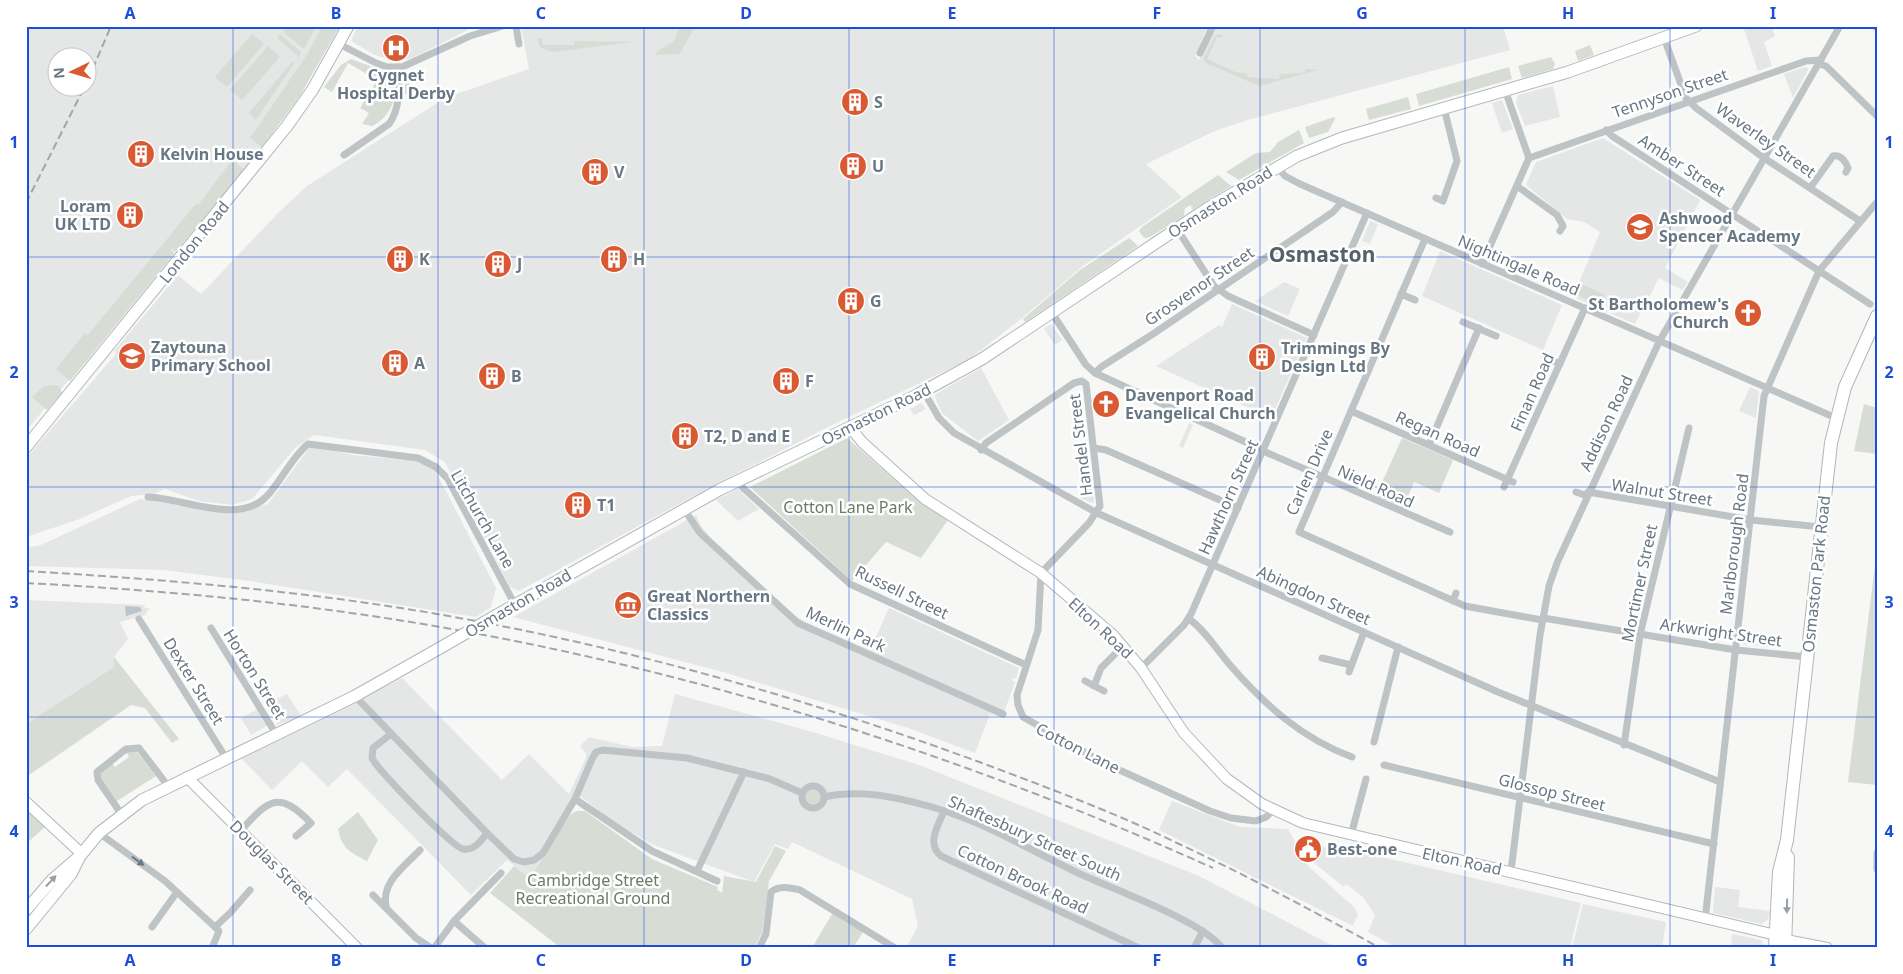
<svg xmlns="http://www.w3.org/2000/svg" width="1903" height="974" font-family="'Noto Sans',sans-serif">
  <style>
    .built { fill: #e5e6e6; fill-rule: evenodd }
    .green { fill: #d7dcd4 }
    .water { fill: #bac4c9 }
    .lines { fill: none; stroke-linecap: round; stroke-linejoin: round }
    .secondary-casing { stroke: #b3b8bd; stroke-width: 12 }
    .primary-casing { stroke: #b2b7bb; stroke-width: 13 }
    .highway-casing { stroke: #b2b6b9; stroke-width: 14 }
    .street { stroke: #bec3c6; stroke-width: 7 }
    .secondary { stroke: #fff; stroke-width: 10 }
    .primary { stroke: #fff; stroke-width: 11 }
    .highway { stroke: #fff; stroke-width: 12 }
    .rail { stroke: #a0a7ac; stroke-width: 2; stroke-dasharray: 8 4; stroke-linecap: butt }
    .primary-bridge-casing { stroke: #b2b7bb; stroke-width: 13; stroke-linecap: butt }
    .primary-bridge { stroke: #fff; stroke-width: 11 }
    .oneway { fill: #687784 }
    .oneway2 { fill: #95a0a9 }
    .grid { fill: none; stroke: #1d4ed8; stroke-width: 1; stroke-opacity: 0.55 }
    .labels { text-anchor: middle; stroke-width: 5; stroke-linejoin: round; paint-order: stroke }
    .poi-label { font-size: 16px; font-weight: bold; fill: #687784; stroke: #fff; text-anchor: start }
    .street-label { font-size: 16px; fill: #687784; stroke: #fff }
    .park-label { font-size: 16px; fill: #6b7b66; stroke: #fff }
    .district-label { font-size: 21px; font-weight: bold; fill: #556169; stroke: #fff }
    .neatline { fill: none; stroke: #1d4ed8; stroke-width: 2 }
    .grid-label { font-size: 16px; text-anchor: middle; font-weight: bold; fill: #1d4ed8 }
  </style>
  <rect width="100%" height="100%" fill="#f7f7f5"/>
  <g class="built">
    <path d="M 26,26 L 340,26 L 299,97 L 260,150 L 26,431 ZM 58,58 L 88,58 L 88,88 L 58,88 Z"/>
    <polygon points="358,26 467,26 468,30 410,59 393,61 373,54 351,41"/>
    <polygon points="521,26 1208,26 1195,56 1199,60 1215,26 1503,26 1510,50 1251,119 1217,130 1146,164 1182,197 1083,266 1021,319 968,360 830,426 701,492 519,591 510,587 445,462 425,450 314,435 295,448 252,499 232,505 199,501 165,489 154,494 131,496 77,520 26,537 26,458 116,354 114,351 178,275 201,294 279,212 307,186 445,98 529,69"/>
    <polygon points="1743,26 1771,26 1775,36 1764,42 1772,66 1758,71"/>
    <polygon points="1805,67 1808,68 1808,70 1793,98 1784,74"/>
    <polygon points="1553,86 1560,117 1525,126 1516,103 1518,95"/>
    <polygon points="1502,100 1513,129 1502,133 1492,103"/>
    <polygon points="1603,138 1700,200 1665,268 1688,282 1682,290 1659,278 1635,324 1573,297 1600,232 1584,222 1567,219 1526,185 1536,162"/>
    <polygon points="1370,221 1378,224 1370,244 1362,241"/>
    <polygon points="1440,251 1562,305 1543,350 1422,296"/>
    <polygon points="1284,282 1300,289 1288,316 1255,301"/>
    <polygon points="1232,304 1307,338 1271,418 1156,366 1219,325 1222,327"/>
    <polygon points="1051,324 1062,340 1055,345 1044,329"/>
    <polygon points="981,368 1009,420 978,441 942,413 935,397 936,394"/>
    <polygon points="1750,387 1759,391 1756,418 1739,411"/>
    <polygon points="921,403 926,409 914,415 910,409"/>
    <polygon points="1189,423 1193,425 1183,448 1179,446"/>
    <polygon points="318,447 353,455 418,461 435,470 496,588 491,607 476,617 249,581 164,570 26,566 26,548 41,545 140,499 236,513 268,504 309,448"/>
    <polygon points="1092,476 1094,501 1092,503 1080,498"/>
    <polygon points="738,489 759,509 738,521 716,500"/>
    <polygon points="696,515 701,526 712,539 792,614 805,622 870,650 889,608 1019,668 1016,678 1013,678 1012,680 1015,682 1002,718 990,714 975,753 908,728 723,672 513,617"/>
    <polygon points="26,600 144,605 145,608 150,608 145,615 120,622 128,639 114,657 114,667 26,724"/>
    <polygon points="1743,635 1771,638 1770,647 1742,644"/>
    <polygon points="402,678 502,780 529,754 569,794 586,758 586,753 580,746 589,737 633,747 662,746 675,694 816,733 919,765 1199,876 1337,948 906,948 918,926 912,899 792,842 788,849 775,844 754,882 651,844 608,818 579,795 531,879 507,860 471,895 347,769 328,787 302,761 272,790 240,757 306,727"/>
    <polygon points="287,694 301,716 277,725 265,705"/>
    <polygon points="258,709 268,725 251,735 241,718"/>
    <polygon points="1172,801 1240,827 1288,829 1308,866 1355,908 1358,915 1353,926 1159,830"/>
    <polygon points="1302,842 1354,854 1356,851 1581,903 1570,948 1397,948 1368,932 1375,915 1363,897 1346,884 1344,887 1314,863 1301,846"/>
    <polygon points="1715,887 1740,890 1738,907 1770,911 1768,919 1762,924 1713,913"/>
    <polygon points="1583,904 1666,922 1662,948 1572,948"/>
    <polygon points="1732,934 1761,940 1765,948 1731,948"/>
  </g>
  <g class="green">
    <polygon points="287,26 316,26 304,49 283,32"/>
    <polygon points="322,26 340,26 299,97 262,147 250,138 308,53"/>
    <polygon points="683,26 695,26 680,54 656,55 656,52 674,41 679,29 683,29"/>
    <polygon points="252,34 264,44 227,87 215,77"/>
    <polygon points="280,34 301,52 297,61 298,56 277,38"/>
    <polygon points="1221,34 1223,36 1221,38 1217,37 1207,59 1235,72 1246,73 1248,77 1279,79 1280,74 1305,73 1305,69 1318,70 1259,86 1206,63 1203,59 1215,36"/>
    <polygon points="537,38 542,39 543,45 574,45 575,41 633,42 552,52 540,47"/>
    <polygon points="1590,45 1594,55 1578,61 1575,51"/>
    <polygon points="268,46 280,57 242,100 230,90"/>
    <polygon points="1551,57 1555,64 1553,69 1522,78 1518,66"/>
    <path d="M 351,59 L 389,73 C 403,90 391,118 372,126 L 362,124 L 369,113 L 360,108 L 377,80 L 348,63 L 332,92 L 324,87 L 341,65 Z"/>
    <polygon points="292,62 295,62 256,120 249,113"/>
    <polygon points="1509,67 1512,79 1419,106 1416,94"/>
    <polygon points="414,69 414,74 409,75 409,91 414,91 414,96 411,98 405,94 405,79 410,71"/>
    <polygon points="1408,97 1411,109 1369,120 1366,109"/>
    <polygon points="1334,117 1335,119 1328,132 1309,138 1305,127"/>
    <polygon points="1299,130 1304,143 1239,180 1226,172 1256,153 1270,152 1278,142"/>
    <polygon points="232,160 244,170 176,251 172,248 170,250 174,254 70,381 56,369 85,333 88,335 195,205 199,204"/>
    <polygon points="1218,175 1231,186 1192,210 1191,205 1185,208 1184,216 1150,237 1144,238 1139,231 1142,227"/>
    <polygon points="1129,238 1138,246 1025,322 1023,319 1080,270"/>
    <polygon points="1582,284 1605,295 1600,306 1577,295"/>
    <polygon points="52,385 59,386 62,393 47,410 32,397 43,387"/>
    <polygon points="1864,404 1877,408 1877,454 1854,451"/>
    <polygon points="847,438 922,504 948,520 921,558 886,542 852,581 750,487"/>
    <polygon points="1402,438 1453,460 1439,493 1414,482 1403,508 1376,496"/>
    <polygon points="1877,549 1877,785 1848,782"/>
    <polygon points="114,657 179,739 172,743 145,708 131,705 26,777 26,724 114,667"/>
    <polygon points="136,751 156,776 117,801 101,779 101,770 112,763 115,767 129,757 126,752"/>
    <circle cx="813" cy="797" r="7"/>
    <polygon points="26,806 46,826 26,844"/>
    <polygon points="576,811 585,811 652,859 718,887 717,890 722,893 724,876 756,882 775,846 786,851 769,881 762,933 754,948 561,948 490,893 514,866 530,878 570,815"/>
    <path d="M 358,812 L 378,840 L 367,861 C 350,852 342,849 338,829 Z"/>
    <polygon points="832,914 863,932 853,948 812,948"/>
  </g>
  <polygon class="water" points="125,606 140,607 142,611 126,616"/>
  <g class="lines">
    <g class="secondary-casing">
      <g id="secondary">
        <polyline points="850,427 862,442 925,499 1041,573 1113,635 1141,668 1184,733 1227,779 1262,804 1303,823 1776,935 1786,940 1827,948"/>
        <polyline points="187,777 357,948"/>
        <polyline points="26,802 82,854"/>
      </g>
    </g>
    <g class="primary-casing">
      <g id="primary">
        <polyline points="26,447 287,126 313,89 348,26"/>
        <polyline points="497,615 719,490 915,396 982,359 1208,208 1297,156 1342,138 1568,72 1696,26"/>
        <polyline points="26,910 52,880 80,856 99,833 142,800 355,696 440,648"/>
        <polyline points="26,929 71,874 79,858"/>
      </g>
    </g>
    <g class="highway-casing">
      <g id="highway">
        <polyline points="1775,948 1779,872 1787,840 1831,443 1845,387 1877,316"/>
        <polyline points="1785,948 1788,857"/>
      </g>
    </g>
    <g class="street">
      <polyline points="516,26 519,44"/>
      <polyline points="1875,26 1877,28"/>
      <polyline points="1664,38 1686,98 1696,108 1764,158 1860,221"/>
      <polyline points="339,44 376,63 387,67 402,67 470,36 503,26"/>
      <polyline points="1200,53 1213,26"/>
      <polyline points="1819,64 1826,66 1877,116"/>
      <polyline points="1606,130 1612,136 1870,304"/>
      <path d="M 344,155 L 389,124 C 401,107 399,87 398,67"/>
      <polyline points="1529,158 1806,61 1821,60"/>
      <polyline points="1277,167 1285,176 1300,184 1836,418"/>
      <polyline points="1517,186 1557,215 1563,226 1560,231"/>
      <path d="M 1810,188 L 1833,156 C 1841,154 1846,162 1848,168 L 1846,172"/>
      <polyline points="1436,198 1443,201 1457,161 1444,108"/>
      <polyline points="1177,229 1214,286 1228,296 1314,335"/>
      <polyline points="1425,239 1299,532 1465,606 1542,620"/>
      <polyline points="1482,264 1529,158 1505,90"/>
      <polyline points="1401,294 1415,300"/>
      <polyline points="1052,313 1086,365 1095,373 1263,450"/>
      <polyline points="1463,322 1496,336"/>
      <polyline points="1545,357 1560,364"/>
      <polyline points="1095,373 1101,367 1153,334 1333,212 1342,202"/>
      <polyline points="924,392 939,418 954,433 1097,513 1498,692 1720,782"/>
      <polyline points="1351,411 1513,482"/>
      <polyline points="1429,445 1479,328"/>
      <polyline points="1094,448 1106,450 1238,508"/>
      <polyline points="981,450 986,443 1074,383 1082,381 1086,384 1100,506 1089,523 1041,573 1038,630 1017,695 1018,705 1023,717 1104,763 1210,811 1231,818 1256,821 1266,817 1273,810"/>
      <polyline points="1263,451 1450,532"/>
      <polyline points="738,480 742,487 850,584 1026,665"/>
      <polyline points="1504,487 1585,308"/>
      <polyline points="1576,492 1587,496"/>
      <polyline points="1588,492 1751,520 1821,527"/>
      <path d="M 148,497 C 184,498 238,526 267,496 C 282,480 291,458 308,444 L 418,458 L 436,467 L 448,479 L 515,605"/>
      <polyline points="684,509 700,533 798,623 1003,714"/>
      <polyline points="1453,601 1456,593"/>
      <polyline points="1543,618 1736,650 1807,657"/>
      <polyline points="139,619 226,758"/>
      <path d="M 1189,619 C 1205,630 1217,650 1230,665 C 1265,705 1301,738 1352,757"/>
      <polyline points="211,628 276,734"/>
      <polyline points="1322,658 1351,665"/>
      <polyline points="1141,668 1184,625 1191,614 1367,213"/>
      <polyline points="1349,672 1364,632"/>
      <polyline points="1085,681 1104,691"/>
      <polyline points="1094,686 1101,668 1123,646"/>
      <polyline points="355,696 487,833 514,859 524,862 534,860 543,853 575,799 592,759 596,752 603,750 687,758 770,779 802,793"/>
      <path d="M 391,734 L 373,748 L 372,758 C 378,770 453,848 463,849 C 474,851 481,841 487,833"/>
      <polyline points="1374,742 1398,647"/>
      <polyline points="1624,745 1640,635 1689,428"/>
      <polyline points="1384,765 1714,844"/>
      <circle cx="813" cy="797" r="11"/>
      <path d="M 824,797 C 861,789 896,797 932,807 C 984,822 1030,850 1078,873 C 1112,889 1203,921 1222,948"/>
      <polyline points="575,799 652,851 717,881"/>
      <path d="M 944,811 C 938,826 926,844 941,856 L 1139,948"/>
      <polyline points="122,815 98,780 97,772 126,749 139,748 168,786"/>
      <path d="M 241,830 C 270,799 278,790 311,823 L 296,836"/>
      <polyline points="99,833 165,881 215,927 219,931 212,948"/>
      <polyline points="1351,835 1366,779"/>
      <polyline points="1877,853 1877,869"/>
      <polyline points="697,871 744,772"/>
      <polyline points="1511,871 1540,635 1549,586 1557,563 1659,342 1840,26"/>
      <polyline points="373,895 416,938 431,948"/>
      <path d="M 386,906 C 381,882 405,866 420,850"/>
      <polyline points="1705,920 1764,396 1819,271 1877,202"/>
      <polyline points="454,921 485,948"/>
      <polyline points="152,927 177,892"/>
      <polyline points="215,927 230,913 250,890"/>
      <polyline points="434,948 454,921 501,873"/>
      <path d="M 759,948 L 766,934 L 771,892 C 780,885 790,888 800,890 L 895,948"/>
      <polyline points="1194,948 1203,931"/>
    </g>
    <use href="#secondary" class="secondary"/>
    <use href="#primary" class="primary"/>
    <use href="#highway" class="highway"/>
    <g class="rail">
      <polyline points="88,80 111,26"/>
      <polyline points="26,203 84,88"/>
      <path d="M 26,571 C 173,580 320,592 465,619 C 650,653 831,706 1006,772 C 1064,794 1122,816 1177,843 C 1246,875 1313,911 1380,948"/>
      <path d="M 26,583 C 137,589 248,598 358,614 C 652,656 942,746 1213,868"/>
    </g>
    <g class="primary-bridge-casing">
      <polyline id="primary-bridge" points="440,648 497,615"/>
    </g>
    <use href="#primary-bridge" class="primary-bridge"/>
  </g>
  <defs><path id="oneway-solid" d="M-6-.8H1V-3.2L6.5 0L1 3.2V.8H-6Z" transform="scale(1.25)"/></defs>
  <use class="oneway" href="#oneway-solid" transform="translate(138 861) rotate(36)"/>
  <g class="oneway2">
    <use href="#oneway-solid" transform="translate(51 881) rotate(-47)"/>
    <use href="#oneway-solid" transform="translate(1787 906) rotate(91)"/>
  </g>
  <path class="grid" d="M 233,26 L 233,948M 438,26 L 438,948M 644,26 L 644,948M 849,26 L 849,948M 1054,26 L 1054,948M 1260,26 L 1260,948M 1465,26 L 1465,948M 1670,26 L 1670,948M 26,257 L 1877,257M 26,487 L 1877,487M 26,717 L 1877,717"/>
  <defs>
    <g id="hospital-disc" transform="scale(1.4375)"><circle r="9.5" fill="#d95933" stroke="#fff"/><path d="M-5-5h3v3.5h4V-5h3V5h-3V1.5h-4V5h-3Z" fill="#fff"/></g>
    <g id="building-disc" transform="scale(1.4375)"><circle r="9.5" fill="#d95933" stroke="#fff"/><path d="M-4-6H4V6H1V3H-1V6H-4ZM-2.5-4.3h1.7v1.8h-1.7ZM.8-4.3h1.7v1.8H.8ZM-2.5-1h1.7V.8h-1.7ZM.8-1h1.7V.8H.8Z" fill="#fff"/></g>
    <g id="school-disc" transform="scale(1.4375)"><circle r="9.5" fill="#d95933" stroke="#fff"/><path d="M0-5L7-2L0 1L-7-2ZM-4 1L0 2.5L4 1V4Q0 6-4 4Z" fill="#fff"/></g>
    <g id="church-disc" transform="scale(1.4375)"><circle r="9.5" fill="#d95933" stroke="#fff"/><path d="M-1.2-6h2.4v3.5h3.3v2.4h-3.3V6h-2.4V-.1h-3.3v-2.4h3.3Z" fill="#fff"/></g>
    <g id="museum-disc" transform="scale(1.4375)"><circle r="9.5" fill="#d95933" stroke="#fff"/><path d="M0-6L6-3V-2H-6V-3ZM-5-1h2V3h-2ZM-1-1h2V3h-2ZM3-1h2V3H3ZM-6 4H6V6H-6Z" fill="#fff"/></g>
    <g id="civic-disc" transform="scale(1.4375)"><circle r="9.5" fill="#d95933" stroke="#fff"/><path d="M-.6-6.5H3V-4.5H.6V-3L4-1V1h2V6H-6V1h2V-1L-.6-3ZM-1.2 2.5V6h2.4V2.5Z" fill="#fff"/></g>
  </defs>
  <g fill-rule="evenodd">
    <use href="#hospital-disc" x="396" y="48"/>
    <use href="#building-disc" x="855" y="102"/>
    <use href="#building-disc" x="141" y="154"/>
    <use href="#building-disc" x="853" y="166"/>
    <use href="#building-disc" x="595" y="172"/>
    <use href="#building-disc" x="130" y="215"/>
    <use href="#school-disc" x="1640" y="227"/>
    <use href="#building-disc" x="400" y="259"/>
    <use href="#building-disc" x="614" y="259"/>
    <use href="#building-disc" x="498" y="264"/>
    <use href="#building-disc" x="851" y="301"/>
    <use href="#church-disc" x="1748" y="313"/>
    <use href="#school-disc" x="132" y="356"/>
    <use href="#building-disc" x="1262" y="357"/>
    <use href="#building-disc" x="395" y="363"/>
    <use href="#building-disc" x="492" y="376"/>
    <use href="#building-disc" x="786" y="381"/>
    <use href="#church-disc" x="1106" y="404"/>
    <use href="#building-disc" x="685" y="436"/>
    <use href="#building-disc" x="578" y="505"/>
    <use href="#museum-disc" x="628" y="605"/>
    <use href="#civic-disc" x="1308" y="849"/>
  </g>
  <g class="labels">
    <g class="poi-label">
      <text x="396" y="81" text-anchor="middle">Cygnet<tspan x="396" dy="18">Hospital Derby</tspan></text>
      <text x="874" y="108">S</text>
      <text x="160" y="160">Kelvin House</text>
      <text x="872" y="172">U</text>
      <text x="614" y="178">V</text>
      <text x="111" y="212" text-anchor="end">Loram<tspan x="111" dy="18">UK LTD</tspan></text>
      <text x="1659" y="224">Ashwood<tspan x="1659" dy="18">Spencer Academy</tspan></text>
      <text x="419" y="265">K</text>
      <text x="633" y="265">H</text>
      <text x="517" y="270">J</text>
      <text x="870" y="307">G</text>
      <text x="1729" y="310" text-anchor="end">St Bartholomew's<tspan x="1729" dy="18">Church</tspan></text>
      <text x="151" y="353">Zaytouna<tspan x="151" dy="18">Primary School</tspan></text>
      <text x="1281" y="354">Trimmings By<tspan x="1281" dy="18">Design Ltd</tspan></text>
      <text x="414" y="369">A</text>
      <text x="511" y="382">B</text>
      <text x="805" y="387">F</text>
      <text x="1125" y="401">Davenport Road<tspan x="1125" dy="18">Evangelical Church</tspan></text>
      <text x="704" y="442">T2, D and E</text>
      <text x="597" y="511">T1</text>
      <text x="647" y="602">Great Northern<tspan x="647" dy="18">Classics</tspan></text>
      <text x="1327" y="855">Best-one</text>
    </g>
    <g class="street-label">
      <text transform="translate(1670 93) rotate(-19)" y="6">Tennyson Street</text>
      <text transform="translate(1766 140) rotate(35)" y="6">Waverley Street</text>
      <text transform="translate(1682 165) rotate(33)" y="6">Amber Street</text>
      <text transform="translate(1220 202) rotate(-32)" y="6">Osmaston Road</text>
      <text transform="translate(194 242) rotate(-51)" y="6">London Road</text>
      <text transform="translate(1519 265) rotate(23)" y="6">Nightingale Road</text>
      <text transform="translate(1199 286) rotate(-34)" y="6">Grosvenor Street</text>
      <text transform="translate(1532 392) rotate(-66)" y="6">Finan Road</text>
      <text transform="translate(876 414) rotate(-26)" y="6">Osmaston Road</text>
      <text transform="translate(1606 423) rotate(-65)" y="6">Addison Road</text>
      <text transform="translate(1438 434) rotate(24)" y="6">Regan Road</text>
      <text transform="translate(1080 445) rotate(-97)" y="6">Handel Street</text>
      <text transform="translate(1309 472) rotate(-66)" y="6">Carlen Drive</text>
      <text transform="translate(1376 486) rotate(24)" y="6">Nield Road</text>
      <text transform="translate(1662 492) rotate(9)" y="6">Walnut Street</text>
      <text transform="translate(1228 497) rotate(-66)" y="6">Hawthorn Street</text>
      <text transform="translate(483 519) rotate(60)" y="6">Litchurch Lane</text>
      <text transform="translate(1734 544) rotate(-83)" y="6">Marlborough Road</text>
      <text transform="translate(1816 574) rotate(-84)" y="6">Osmaston Park Road</text>
      <text transform="translate(1639 583) rotate(-78)" y="6">Mortimer Street</text>
      <text transform="translate(902 592) rotate(26)" y="6">Russell Street</text>
      <text transform="translate(1314 595) rotate(24)" y="6">Abingdon Street</text>
      <text transform="translate(518 603) rotate(-30)" y="6">Osmaston Road</text>
      <text transform="translate(1101 628) rotate(43)" y="6">Elton Road</text>
      <text transform="translate(846 629) rotate(25)" y="6">Merlin Park</text>
      <text transform="translate(1721 632) rotate(8)" y="6">Arkwright Street</text>
      <text transform="translate(255 674) rotate(58)" y="6">Horton Street</text>
      <text transform="translate(194 681) rotate(58)" y="6">Dexter Street</text>
      <text transform="translate(1078 748) rotate(27)" y="6">Cotton Lane</text>
      <text transform="translate(1552 792) rotate(14)" y="6">Glossop Street</text>
      <text transform="translate(1035 838) rotate(24)" y="6">Shaftesbury Street South</text>
      <text transform="translate(1462 861) rotate(12)" y="6">Elton Road</text>
      <text transform="translate(272 862) rotate(45)" y="6">Douglas Street</text>
      <text transform="translate(1023 879) rotate(25)" y="6">Cotton Brook Road</text>
    </g>
    <g class="park-label">
      <text x="848" y="513">Cotton Lane Park</text>
      <text x="593" y="886">Cambridge Street<tspan x="593" dy="18">Recreational Ground</tspan></text>
    </g>
    <g class="district-label">
      <text x="1322" y="262">Osmaston</text>
    </g>
  </g>
  <rect width="1903" height="974" fill="none" stroke="#ffffff" stroke-width="55"/>
  <g transform="translate(72 72) rotate(265)"><circle r="24" fill="#ffffff" stroke="#c3c9ce"/>
  <path d="M0-4L9 19L0 12L-9 19Z" fill="#d95933"/>
  <text y="-8" font-size="14" font-weight="bold" text-anchor="middle" fill="#687784">N</text>
  </g>
  <rect x="28" y="28" width="1848" height="918" class="neatline"/>
  <g class="grid-label">
    <text x="130" y="19">A</text>
    <text x="336" y="19">B</text>
    <text x="541" y="19">C</text>
    <text x="746" y="19">D</text>
    <text x="952" y="19">E</text>
    <text x="1157" y="19">F</text>
    <text x="1362" y="19">G</text>
    <text x="1568" y="19">H</text>
    <text x="1773" y="19">I</text>
    <text x="14" y="148">1</text>
    <text x="1889" y="148">1</text>
    <text x="14" y="378">2</text>
    <text x="1889" y="378">2</text>
    <text x="14" y="608">3</text>
    <text x="1889" y="608">3</text>
    <text x="14" y="837">4</text>
    <text x="1889" y="837">4</text>
    <text x="130" y="966">A</text>
    <text x="336" y="966">B</text>
    <text x="541" y="966">C</text>
    <text x="746" y="966">D</text>
    <text x="952" y="966">E</text>
    <text x="1157" y="966">F</text>
    <text x="1362" y="966">G</text>
    <text x="1568" y="966">H</text>
    <text x="1773" y="966">I</text>
  </g>
</svg>
